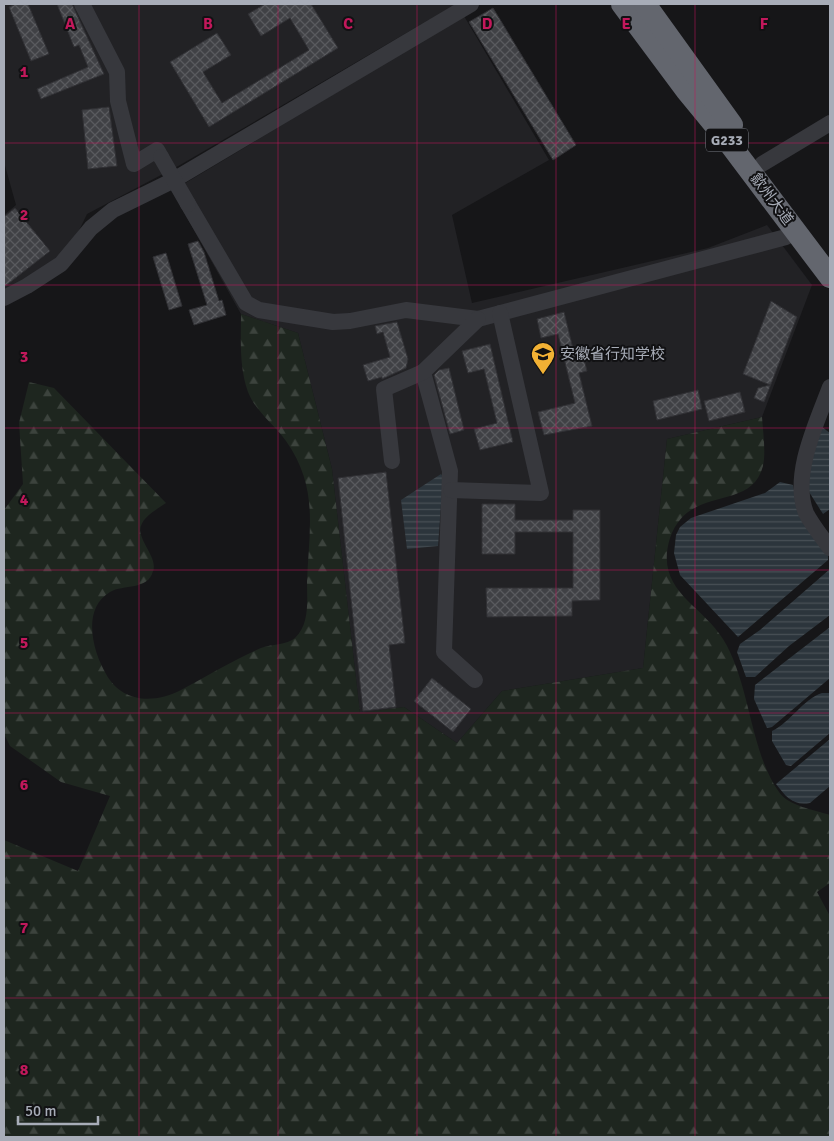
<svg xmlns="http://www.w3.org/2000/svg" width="834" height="1141" font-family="Signika,'Noto Sans SC',sans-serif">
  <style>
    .built { fill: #222225 }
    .forest { fill: url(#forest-firs) }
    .water { fill: url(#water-rules) }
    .building { fill: url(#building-cross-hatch); stroke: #303034 }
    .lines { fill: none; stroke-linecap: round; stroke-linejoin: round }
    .minor { stroke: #37383d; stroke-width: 16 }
    .highway { stroke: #63666e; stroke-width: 22 }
    .minor-bridge { stroke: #37383d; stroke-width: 16 }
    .grid { fill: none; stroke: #c2185b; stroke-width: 1; stroke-opacity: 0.55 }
    .labels { text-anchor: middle; stroke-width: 4; stroke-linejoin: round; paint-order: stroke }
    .shield { fill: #111113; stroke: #7b7e86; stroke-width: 1 }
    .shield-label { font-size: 14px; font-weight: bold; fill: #a8adb8 }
    .street-label { font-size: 15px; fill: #a8adb8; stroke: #111113 }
    .poi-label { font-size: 15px; fill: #a8adb8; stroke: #111113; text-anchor: start }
    .grid-label { font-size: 16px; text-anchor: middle; font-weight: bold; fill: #c2185b; stroke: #111113; stroke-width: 4; stroke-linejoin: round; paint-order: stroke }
  </style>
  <defs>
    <pattern id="forest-firs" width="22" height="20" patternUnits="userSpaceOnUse" patternTransform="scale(1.25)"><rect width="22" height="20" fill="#1e261f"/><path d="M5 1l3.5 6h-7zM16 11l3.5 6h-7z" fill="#3c433d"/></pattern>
    <pattern id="water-rules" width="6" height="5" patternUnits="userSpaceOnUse" patternTransform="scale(1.25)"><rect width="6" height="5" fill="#2c353c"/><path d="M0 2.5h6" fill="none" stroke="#485056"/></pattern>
    <pattern id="building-cross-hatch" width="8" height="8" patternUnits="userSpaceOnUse" patternTransform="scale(1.25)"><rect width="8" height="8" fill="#404145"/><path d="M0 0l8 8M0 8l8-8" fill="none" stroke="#595a5e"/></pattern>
  </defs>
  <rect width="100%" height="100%" fill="#161618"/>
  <g class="built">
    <polygon points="4,4 456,4 180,165 87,214 70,249 29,281 4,290 4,215 16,205 4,162"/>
    <polygon points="464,16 549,160 452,215 472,303 708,248 767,225 812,285 762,417 667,439 643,668 502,691 457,743 404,707 360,714 332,469 298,333 241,314 172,191"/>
  </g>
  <path class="forest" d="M 241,314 L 298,333 L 332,469 L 360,713 L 404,707 L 457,743 L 502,691 L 643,668 L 667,439 L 762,417 C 763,432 766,452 763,466 C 751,513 689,483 670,538 C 654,590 701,604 723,639 C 750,682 750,752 779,792 C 788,806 815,810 830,815 L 830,883 L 817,892 L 830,916 L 830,1137 L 4,1137 L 4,840 L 78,871 L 110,796 L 61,782 L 10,746 L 4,734 L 4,510 L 23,484 L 19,423 L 29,382 L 54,388 L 166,503 C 156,510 136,520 141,535 C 143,542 148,549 151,556 C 153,560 155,567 153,571 C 148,591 123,584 110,592 C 81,609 93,652 106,674 C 122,703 154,704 181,690 C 207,676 234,660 261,648 C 271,644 287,645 295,638 C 310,624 307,600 307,582 C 309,529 319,488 286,441 C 274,424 256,412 248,392 C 239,366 241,341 241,314 Z"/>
  <g class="water">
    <polygon points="822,427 830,433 830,509 823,514 804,484"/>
    <polygon points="441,474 443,477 438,546 407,549 401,500"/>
    <polygon points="780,482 793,485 798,509 828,555 828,560 738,637 680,575 674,553 676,535 680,527 691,518 765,493"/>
    <polygon points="830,569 830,615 789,646 755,677 746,677 737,652 740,644 760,630"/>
    <polygon points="830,627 830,678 772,727 767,728 754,699 755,685"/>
    <path d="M 822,693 L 830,693 L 830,733 L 791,766 L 786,765 L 772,741 L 772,731 C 791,722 803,699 822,693 Z"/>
    <path d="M 830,739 L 830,786 L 810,803 C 793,806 786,797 776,784 Z"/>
  </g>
  <g class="building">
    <polygon points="16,4 28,4 49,54 31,61 9,7"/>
    <polygon points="57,4 72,4 104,74 41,99 37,89 88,67 79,45 74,47"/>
    <polygon points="265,4 311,4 338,48 209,127 170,62 217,33 231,55 203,72 222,103 309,50 290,18 261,36 248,14"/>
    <polygon points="493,8 576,145 553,160 469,22"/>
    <polygon points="109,107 117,166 88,169 82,110"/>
    <polygon points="15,208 50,251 4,287 4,217"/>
    <polygon points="198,241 204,252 219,301 222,300 226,315 194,325 189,310 207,305 188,244"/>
    <polygon points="166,253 182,306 169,310 153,257"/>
    <polygon points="771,301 797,317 764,402 754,398 758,388 770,385 743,374"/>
    <polygon points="564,312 576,361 584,359 587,371 579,373 592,426 544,435 538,412 575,403 558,334 541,338 537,319"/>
    <polygon points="397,322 408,359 406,368 382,379 382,377 368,381 363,365 390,357 383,332 377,334 375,326"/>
    <polygon points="490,344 513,442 480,450 474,429 497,423 484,369 468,373 462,351"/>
    <polygon points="449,368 464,430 450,434 434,375 439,370"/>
    <polygon points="698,390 702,409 657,420 653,401"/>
    <polygon points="740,392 745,412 709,421 704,401"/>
    <polygon points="386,472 405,643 389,645 396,707 363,711 338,478"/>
    <polygon points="482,504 515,504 515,520 573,520 573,510 600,510 600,600 572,601 572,616 487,617 486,588 573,588 573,532 515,532 515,554 482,554"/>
    <polygon points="432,678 471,709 453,732 414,701"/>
  </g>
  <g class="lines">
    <g class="minor">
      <polyline points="82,4 117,72 118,101 134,164 157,150 161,157"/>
      <polyline points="762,164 830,123"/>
      <polyline points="188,204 246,303 259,310 333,322 350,321 406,310 478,319 786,237 796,231"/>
      <polyline points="4,298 27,286 61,264 91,228 113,210 172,181 471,4"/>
      <polyline points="423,372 450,471 444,652 475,680"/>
      <path d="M 830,387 C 817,422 791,475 806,513 C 812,525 822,537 830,548"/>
      <polyline points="392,461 384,389 423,372 478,319"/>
      <polyline points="451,490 541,493 500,313"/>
    </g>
    <g class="highway">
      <polyline points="622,4 686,90 723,135 830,277"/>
      <polyline points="645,4 732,125"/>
    </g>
    <polyline class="minor-bridge" points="161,157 188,204"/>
  </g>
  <path class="grid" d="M 139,4 L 139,1137M 278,4 L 278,1137M 417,4 L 417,1137M 556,4 L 556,1137M 695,4 L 695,1137M 4,143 L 830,143M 4,285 L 830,285M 4,428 L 830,428M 4,570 L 830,570M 4,713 L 830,713M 4,856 L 830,856M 4,998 L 830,998"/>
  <defs>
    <g id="school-pin" transform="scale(1.25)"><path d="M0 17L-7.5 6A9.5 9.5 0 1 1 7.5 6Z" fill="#f2b134" stroke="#111113"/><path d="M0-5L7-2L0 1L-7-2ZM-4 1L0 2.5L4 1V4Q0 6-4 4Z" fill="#111"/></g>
  </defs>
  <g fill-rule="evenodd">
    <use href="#school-pin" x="543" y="354"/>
  </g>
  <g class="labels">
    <rect class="shield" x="706" y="128.5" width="42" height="23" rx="4"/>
    <g class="shield-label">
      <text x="727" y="145">G233</text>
    </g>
    <g class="street-label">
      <text transform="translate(772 199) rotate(53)" y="5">歙州大道</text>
    </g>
    <g class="poi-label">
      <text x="560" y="359">安徽省行知学校</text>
    </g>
  </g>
  <g class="grid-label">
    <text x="70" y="29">A</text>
    <text x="208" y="29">B</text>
    <text x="348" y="29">C</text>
    <text x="487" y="29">D</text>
    <text x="626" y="29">E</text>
    <text x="764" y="29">F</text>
    <text x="24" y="77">1</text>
    <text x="24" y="220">2</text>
    <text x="24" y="362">3</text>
    <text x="24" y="505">4</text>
    <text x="24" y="648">5</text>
    <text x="24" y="790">6</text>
    <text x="24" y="933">7</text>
    <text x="24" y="1075">8</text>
  </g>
  <rect width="834" height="1141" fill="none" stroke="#a8adb8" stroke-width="10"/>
  <path d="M18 1116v8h80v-8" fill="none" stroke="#a8adb8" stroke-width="2.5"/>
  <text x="25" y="1116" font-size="15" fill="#a8adb8" stroke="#111113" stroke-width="4" paint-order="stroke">50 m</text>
</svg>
